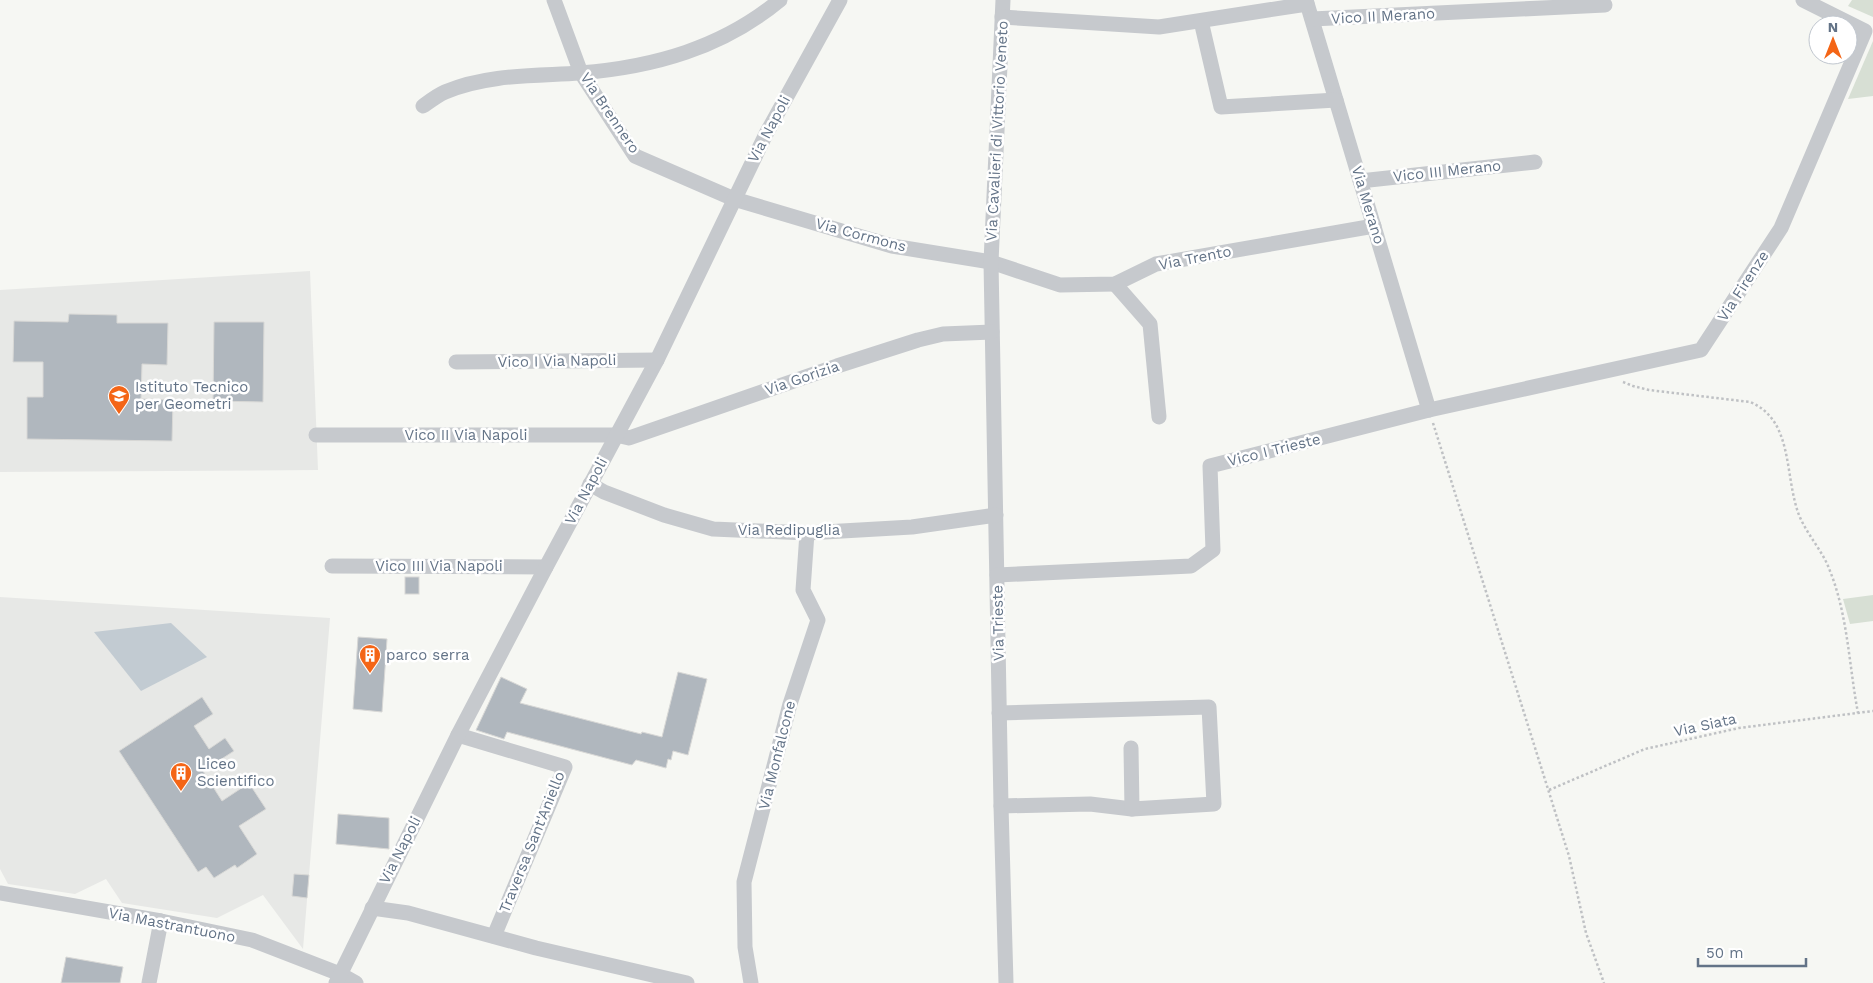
<svg xmlns="http://www.w3.org/2000/svg" width="1873" height="983" font-family="'Work Sans',sans-serif">
  <style>
    .built { fill: #e7e8e6 }
    .green { fill: #d7dfd4 }
    .water { fill: #c2cbd2 }
    .building { fill: #b0b7be; stroke: #d8d8d6 }
    .lines { fill: none; stroke-linecap: round; stroke-linejoin: round }
    .path { stroke: #bfc1c4; stroke-width: 2.5; stroke-dasharray: 2.5 2.5; stroke-linecap: butt }
    .minor { stroke: #c6c9cd; stroke-width: 15 }
    .labels { text-anchor: middle; stroke-width: 5; stroke-linejoin: round; paint-order: stroke }
    .street-label { font-size: 15px; fill: #637387; stroke: #fff }
    .poi-label { font-size: 15px; fill: #637387; stroke: #fff; text-anchor: start }
  </style>
  <rect width="100%" height="100%" fill="#f6f7f3"/>
  <g class="built">
    <polygon points="310,271 318,470 0,472 0,290"/>
    <polygon points="0,597 330,618 303,949 263,895 217,918 122,903 106,879 75,894 8,884 0,869"/>
  </g>
  <g class="green">
    <polygon points="1852,0 1873,0 1873,17 1848,6"/>
    <polygon points="1873,41 1873,96 1848,99"/>
    <polygon points="1873,595 1873,621 1850,624 1843,599"/>
  </g>
  <polygon class="water" points="171,623 207,657 141,691 94,632"/>
  <g class="building">
    <polygon points="69,314 117,315 117,323 168,323 167,365 142,364 141,399 173,400 172,441 27,439 27,397 43,397 43,362 13,362 14,321 68,322"/>
    <polygon points="214,322 264,322 263,402 213,401"/>
    <rect x="405" y="577" width="14" height="17"/>
    <polygon points="358,637 387,639 382,712 353,709"/>
    <polygon points="678,672 707,679 688,755 673,751 671,760 668,759 666,768 636,760 632,765 507,732 504,739 476,730 501,677 527,689 520,703 641,734 642,732 662,737"/>
    <polygon points="202,697 213,714 194,726 209,749 225,738 234,751 203,771 222,801 249,783 266,809 239,826 257,854 237,868 235,865 214,878 206,867 198,872 119,751"/>
    <polygon points="338,814 389,818 389,849 336,844"/>
    <polygon points="294,874 309,875 307,898 292,896"/>
    <polygon points="66,957 123,967 120,983 61,983"/>
  </g>
  <g class="lines">
    <g class="path">
      <path d="M 1623,382 L 1633,386 L 1649,390 L 1750,402 C 1794,420 1784,476 1799,515 C 1807,535 1823,551 1830,571 C 1848,616 1849,666 1858,713"/>
      <polyline points="1433,423 1569,856 1586,933 1604,983"/>
      <polyline points="1549,790 1645,749 1739,728 1873,711"/>
    </g>
    <g class="minor">
      <polyline points="554,0 581,73 635,156 734,199 892,246 991,262 1060,285 1115,284 1156,264 1374,226"/>
      <polyline points="1003,0 991,262 1001,806 1006,983"/>
      <polyline points="1306,0 1429,410"/>
      <polyline points="1002,17 1159,27 1307,4"/>
      <polyline points="1312,19 1605,5"/>
      <polyline points="1201,21 1221,107 1336,100"/>
      <path d="M 423,106 C 430,101 438,95 445,92 C 487,74 536,76 580,73 C 654,67 722,48 780,0"/>
      <polyline points="1360,181 1535,162"/>
      <polyline points="1115,284 1150,324 1159,417"/>
      <polyline points="456,362 657,360"/>
      <polyline points="316,435 616,435 629,438 837,366 918,340 943,334 992,332"/>
      <polyline points="590,484 604,492 664,515 713,529 807,533 912,527 996,515"/>
      <polyline points="332,566 546,567"/>
      <polyline points="997,575 1191,566 1213,550 1210,466 1429,410 1701,350 1781,228 1865,31 1803,0"/>
      <polyline points="999,713 1209,707 1214,804 1132,809 1090,804 1001,806"/>
      <polyline points="458,735 565,767 494,936"/>
      <polyline points="1131,748 1132,809"/>
      <polyline points="0,893 161,921 252,940 340,974 356,983"/>
      <polyline points="372,908 408,913 536,948 687,983"/>
      <polyline points="149,983 161,921"/>
      <polyline points="336,983 458,735 546,567 657,360 766,134 840,0"/>
      <polyline points="751,983 745,947 744,882 790,704 818,620 803,590 807,533"/>
    </g>
  </g>
  <defs>
    <g id="school-pin" transform="scale(1.125)"><path d="M0 17L-7.5 6A9.5 9.5 0 1 1 7.5 6Z" fill="#f46516" stroke="#fff"/><path d="M0-5L7-2L0 1L-7-2ZM-4 1L0 2.5L4 1V4Q0 6-4 4Z" fill="#fff"/></g>
    <g id="building-pin" transform="scale(1.125)"><path d="M0 17L-7.5 6A9.5 9.5 0 1 1 7.5 6Z" fill="#f46516" stroke="#fff"/><path d="M-4-6H4V6H1V3H-1V6H-4ZM-2.5-4.3h1.7v1.8h-1.7ZM.8-4.3h1.7v1.8H.8ZM-2.5-1h1.7V.8h-1.7ZM.8-1h1.7V.8H.8Z" fill="#fff"/></g>
  </defs>
  <g fill-rule="evenodd">
    <use href="#school-pin" x="119" y="396"/>
    <use href="#building-pin" x="370" y="655"/>
    <use href="#building-pin" x="181" y="773"/>
  </g>
  <g class="labels">
    <g class="street-label">
      <text transform="translate(1383 16) rotate(-3)" y="5">Vico II Merano</text>
      <text transform="translate(610 113) rotate(56)" y="5">Via Brennero</text>
      <text transform="translate(769 129) rotate(-62)" y="5">Via Napoli</text>
      <text transform="translate(997 131) rotate(-87)" y="5">Via Cavalieri di Vittorio Veneto</text>
      <text transform="translate(1447 171) rotate(-6)" y="5">Vico III Merano</text>
      <text transform="translate(1368 205) rotate(73)" y="5">Via Merano</text>
      <text transform="translate(861 235) rotate(15)" y="5">Via Cormons</text>
      <text transform="translate(1195 258) rotate(-11)" y="5">Via Trento</text>
      <text transform="translate(1743 286) rotate(-57)" y="5">Via Firenze</text>
      <text transform="translate(557 361) rotate(-1)" y="5">Vico I Via Napoli</text>
      <text transform="translate(802 378) rotate(-19)" y="5">Via Gorizia</text>
      <text x="466" y="440">Vico II Via Napoli</text>
      <text transform="translate(1274 450) rotate(-14)" y="5">Vico I Trieste</text>
      <text transform="translate(586 491) rotate(-62)" y="5">Via Napoli</text>
      <text x="789" y="535">Via Redipuglia</text>
      <text x="439" y="571">Vico III Via Napoli</text>
      <text transform="translate(998 623) rotate(-91)" y="5">Via Trieste</text>
      <text transform="translate(1705 725) rotate(-12)" y="5">Via Siata</text>
      <text transform="translate(777 755) rotate(-76)" y="5">Via Monfalcone</text>
      <text transform="translate(532 842) rotate(-68)" y="5">Traversa Sant'Aniello</text>
      <text transform="translate(400 850) rotate(-63)" y="5">Via Napoli</text>
      <text transform="translate(172 925) rotate(11)" y="5">Via Mastrantuono</text>
    </g>
    <g class="poi-label">
      <text x="135" y="392">Istituto Tecnico<tspan x="135" dy="17">per Geometri</tspan></text>
      <text x="386" y="660">parco serra</text>
      <text x="197" y="769">Liceo<tspan x="197" dy="17">Scientifico</tspan></text>
    </g>
  </g>
  <g transform="translate(1833 40)"><circle r="24" fill="#ffffff" stroke="#c1c7cf"/>
  <path d="M0-4L9 19L0 12L-9 19Z" fill="#f46516"/>
  <text y="-8" font-size="14" font-weight="bold" text-anchor="middle" fill="#637387">N</text>
  </g>
  <path d="M1698 958v8h108v-8" fill="none" stroke="#637387" stroke-width="2.5"/>
  <text x="1706" y="958" font-size="15" fill="#637387" stroke="#ffffff" stroke-width="4" paint-order="stroke">50 m</text>
</svg>
